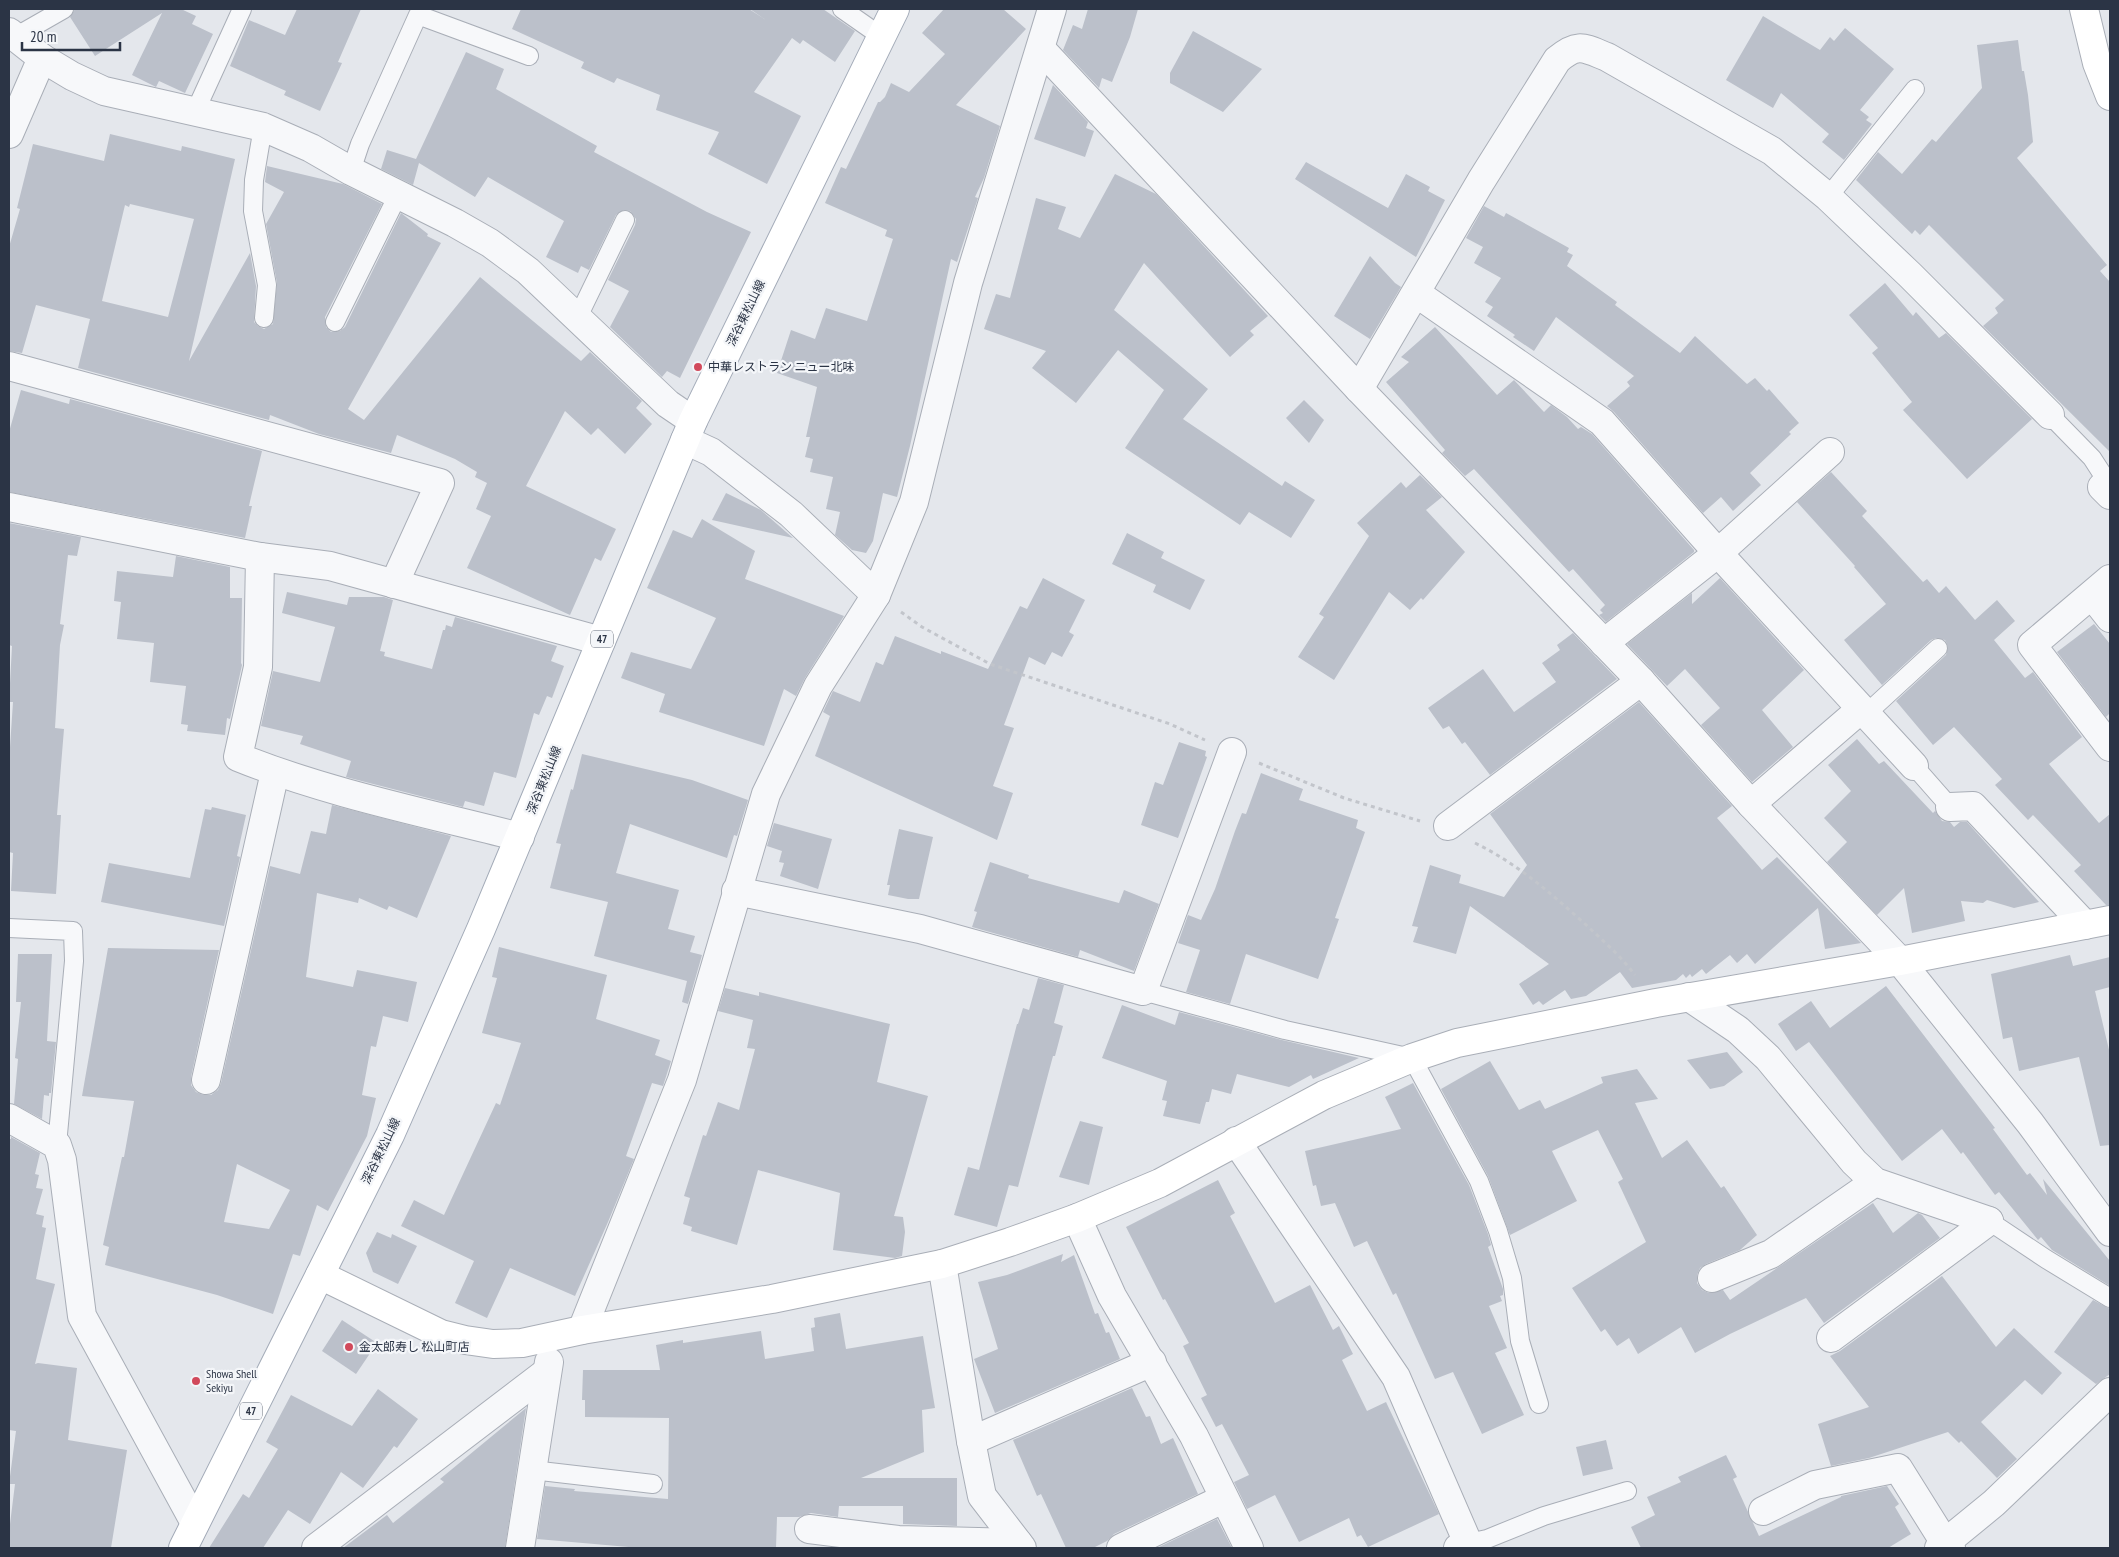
<svg xmlns="http://www.w3.org/2000/svg" width="2119" height="1557" font-family="'PT Sans Narrow','Noto Sans JP',sans-serif">
  <style>
    .building { fill: #bbc0ca; fill-rule: evenodd }
    .lines { fill: none; stroke-linecap: round; stroke-linejoin: round }
    .lane-casing { stroke: #a9aeb7; stroke-width: 20 }
    .street-casing { stroke: #a9aeb7; stroke-width: 30 }
    .secondary-casing { stroke: #a9aeb7; stroke-width: 30 }
    .primary-casing { stroke: #a3abb8; stroke-width: 30 }
    .path { stroke: #c2c5cb; stroke-width: 3; stroke-dasharray: 4 4; stroke-linecap: butt }
    .lane { stroke: #f7f8fa; stroke-width: 18 }
    .street { stroke: #f7f8fa; stroke-width: 28 }
    .secondary { stroke: #fff; stroke-width: 28 }
    .primary { stroke: #fff; stroke-width: 28 }
    .poi-dot { fill: #d1495b; stroke: #f4f6f9; stroke-width: 2 }
    .labels { text-anchor: middle; stroke-width: 4.5; stroke-linejoin: round; paint-order: stroke }
    .shield { fill: #f4f6f9; stroke: #676e7b; stroke-width: 1 }
    .shield-label { font-size: 11px; font-weight: bold; fill: #2b3445 }
    .street-label { font-size: 12px; fill: #2b3445; stroke: #f4f6f9 }
    .poi-label { font-size: 12px; fill: #2b3445; stroke: #f4f6f9; text-anchor: start }
  </style>
  <rect width="100%" height="100%" fill="#e4e7ec"/>
  <g class="building">
    <polygon points="75,9 181,9 196,16 192,24 213,34 185,93 159,81 156,87 132,75 162,13 95,56 70,17"/>
    <polygon points="297,9 361,9 338,62 342,63 320,111 284,95 286,91 230,66 249,20 285,35"/>
    <polygon points="521,9 749,9 766,20 750,9 823,9 855,31 835,62 803,40 800,44 792,38 754,92 801,116 767,184 708,154 719,132 656,110 660,95 617,78 614,83 581,68 584,62 512,29"/>
    <polygon points="944,9 1003,9 1026,29 956,105 1000,126 984,178 975,197 978,198 957,262 951,259 910,446 897,497 883,493 873,541 866,553 852,550 835,535 840,512 826,509 833,477 810,472 813,459 805,457 810,437 806,437 817,387 777,373 791,330 815,339 826,308 867,321 893,239 885,236 887,230 825,203 841,167 846,169 878,102 880,102 885,97 891,83 909,92 945,54 922,33"/>
    <polygon points="1088,9 1138,9 1130,37 1112,82 1102,78 1099,88 1063,50 1073,25 1082,29"/>
    <polygon points="1763,16 1820,50 1830,37 1834,41 1845,28 1894,69 1860,110 1869,117 1866,120 1872,124 1844,160 1822,142 1829,134 1781,93 1773,108 1726,80"/>
    <polygon points="1193,31 1262,69 1223,112 1170,83 1170,73"/>
    <polygon points="2018,40 2022,71 2024,71 2028,95 2033,142 2017,158 2107,265 2100,271 2110,282 2110,452 1983,326 1998,313 1995,308 2004,300 1929,225 1920,235 1915,230 1912,234 1856,180 1878,152 1902,174 1932,139 1936,142 1982,88 1977,45"/>
    <polygon points="466,52 504,69 496,89 597,146 594,152 707,212 751,232 680,378 667,371 662,377 610,327 629,291 608,280 635,225 636,219 630,211 624,210 616,215 589,270 581,266 578,273 546,257 564,221 488,177 475,197 419,163 413,185 381,169 387,150 416,159"/>
    <polygon points="1053,85 1088,122 1086,128 1094,131 1085,157 1034,139"/>
    <path d="M 110,134 L 181,151 L 182,146 L 235,159 L 189,361 L 250,253 L 256,286 L 254,322 L 258,326 L 264,329 L 273,324 L 277,283 L 266,224 L 284,192 L 265,182 L 267,166 L 343,184 L 382,204 L 325,317 L 326,327 L 331,332 L 340,331 L 345,327 L 401,213 L 428,234 L 427,236 L 441,243 L 348,409 L 364,420 L 480,277 L 581,361 L 590,352 L 642,401 L 636,408 L 652,424 L 625,454 L 598,428 L 591,435 L 565,411 L 526,486 L 616,529 L 601,561 L 595,558 L 570,615 L 467,568 L 491,516 L 476,509 L 487,483 L 475,477 L 477,472 L 455,459 L 397,435 L 391,453 L 319,434 L 270,415 L 269,420 L 78,368 L 90,319 L 36,305 L 22,353 L 9,351 L 9,247 L 20,209 L 17,208 L 33,144 L 104,161 ZM 130,204 L 194,219 L 168,317 L 102,301 L 125,205 L 129,207 Z"/>
    <polygon points="1306,162 1388,208 1406,174 1430,187 1428,191 1445,200 1416,257 1295,179"/>
    <polygon points="1115,174 1156,194 1268,316 1250,331 1254,335 1230,357 1144,263 1114,310 1208,389 1183,419 1282,486 1285,481 1315,500 1291,538 1249,512 1240,525 1125,448 1164,390 1118,350 1076,403 1032,368 1046,351 984,329 996,294 1010,298 1036,198 1066,207 1058,229 1080,238"/>
    <polygon points="1484,206 1504,217 1506,213 1569,248 1567,252 1573,255 1567,266 1617,302 1615,305 1680,353 1695,336 1747,384 1755,378 1767,391 1769,389 1799,423 1789,432 1791,434 1750,473 1761,485 1733,511 1721,497 1703,513 1614,412 1607,406 1630,386 1627,382 1634,376 1556,317 1534,351 1513,337 1515,335 1487,316 1493,307 1485,302 1501,278 1474,263 1483,247 1466,238"/>
    <polygon points="1370,256 1395,283 1401,287 1370,339 1334,316"/>
    <polygon points="1885,283 1913,316 1916,312 1939,338 1946,333 2032,419 1967,479 1903,410 1912,402 1872,353 1878,348 1849,315"/>
    <polygon points="1435,327 1497,395 1514,380 1544,412 1551,405 1567,417 1578,429 1581,427 1592,434 1694,550 1694,552 1606,622 1599,615 1603,613 1600,610 1605,605 1573,569 1569,572 1474,469 1465,476 1442,453 1445,450 1386,382 1409,362 1401,357"/>
    <polygon points="21,390 69,404 70,399 262,451 251,497 249,506 252,506 245,538 9,492 9,432"/>
    <polygon points="1304,400 1324,420 1309,443 1286,418"/>
    <polygon points="1831,472 1867,511 1862,516 1923,582 1927,579 1939,593 1946,586 1975,620 1997,600 2015,621 1994,640 2025,678 2033,672 2082,737 2049,764 2099,823 2110,814 2110,905 2106,905 2074,871 2081,865 2033,815 2028,820 1995,785 2002,779 1954,727 1933,745 1896,701 1946,655 1948,646 1945,640 1936,638 1931,640 1882,685 1844,640 1886,604 1854,567 1855,566 1797,502"/>
    <polygon points="1420,475 1442,497 1426,510 1465,552 1423,600 1421,598 1410,610 1389,592 1334,680 1298,657 1324,617 1319,614 1369,536 1357,523 1401,482 1406,488"/>
    <polygon points="726,493 761,510 793,538 712,520"/>
    <polygon points="702,519 755,551 745,579 844,616 805,678 796,696 784,689 764,746 659,712 665,694 621,678 631,652 691,669 716,618 647,588 673,530 692,538"/>
    <polygon points="9,523 81,537 77,556 68,555 60,624 64,625 60,645 55,728 64,729 57,815 61,815 56,894 11,891 13,853 9,852 10,809 9,809 9,762 13,702 9,702 12,646 9,645"/>
    <polygon points="1127,533 1164,552 1161,558 1205,580 1190,610 1153,592 1156,585 1112,564"/>
    <polygon points="176,556 230,567 230,598 242,598 241,663 242,665 230,719 227,718 225,735 187,731 188,725 181,724 186,686 150,682 154,643 117,639 121,602 114,601 117,571 173,577"/>
    <polygon points="1043,578 1085,600 1069,632 1074,635 1062,657 1052,652 1045,665 1029,657 1004,725 1014,728 993,786 1013,793 997,840 815,756 830,716 823,712 833,691 860,702 876,662 883,665 895,636 941,654 941,651 988,669 1020,606 1027,609"/>
    <polygon points="1720,578 1804,670 1762,710 1793,747 1752,782 1701,725 1720,708 1685,669 1667,686 1627,644 1692,593 1692,604"/>
    <polygon points="287,592 347,605 349,597 384,597 393,600 380,651 385,652 384,656 432,669 443,630 445,630 446,625 452,627 455,617 557,646 551,661 564,666 552,698 547,696 539,715 534,713 516,778 494,772 484,806 465,801 463,807 346,777 351,761 300,744 303,736 261,726 273,671 320,682 335,627 282,613"/>
    <polygon points="2094,624 2110,644 2110,713 2106,717 2057,652"/>
    <polygon points="1573,633 1617,679 1490,775 1465,742 1462,744 1449,726 1443,729 1428,708 1483,669 1514,712 1556,682 1542,663 1560,650 1557,645"/>
    <polygon points="1639,702 1732,806 1717,818 1762,870 1777,857 1861,943 1825,949 1818,908 1755,964 1747,954 1737,963 1730,955 1706,974 1702,969 1692,977 1690,974 1686,978 1683,974 1676,980 1632,988 1620,972 1586,996 1571,999 1565,990 1543,1005 1539,1001 1533,1005 1519,984 1549,964 1470,906 1456,954 1413,942 1418,927 1412,926 1430,865 1461,875 1459,883 1504,897 1527,865 1490,814"/>
    <polygon points="1857,739 1879,764 1884,761 1933,813 1935,811 1942,821 1950,822 1954,827 1960,822 1967,822 2039,902 2014,908 1987,900 1983,903 1961,901 1965,921 1912,933 1904,888 1877,915 1827,862 1847,842 1824,818 1851,791 1828,765"/>
    <polygon points="1179,742 1206,751 1205,756 1207,757 1178,838 1141,825 1155,782 1163,785"/>
    <polygon points="582,754 692,780 748,800 737,836 734,835 727,858 630,824 616,873 679,890 668,929 695,936 690,952 702,955 688,1004 682,1002 687,981 594,956 608,902 550,888 561,844 556,843 571,789 573,790"/>
    <polygon points="1261,773 1303,789 1299,800 1358,820 1356,828 1365,832 1335,918 1339,919 1318,979 1246,954 1230,1004 1186,992 1200,950 1178,943 1188,915 1201,920 1215,889 1235,831 1242,813 1246,814"/>
    <path d="M 332,805 L 451,836 L 417,918 L 389,906 L 387,910 L 359,898 L 358,903 L 317,893 L 306,977 L 353,987 L 357,970 L 417,982 L 408,1022 L 383,1016 L 376,1047 L 371,1046 L 362,1095 L 376,1098 L 367,1136 L 328,1211 L 317,1205 L 300,1256 L 293,1254 L 273,1314 L 217,1295 L 105,1265 L 109,1247 L 103,1245 L 122,1157 L 124,1157 L 134,1101 L 82,1096 L 108,948 L 219,950 L 191,1077 L 191,1085 L 196,1092 L 203,1095 L 211,1095 L 218,1090 L 221,1083 L 270,866 L 300,874 L 311,831 L 326,834 ZM 237,1164 L 290,1190 L 269,1229 L 224,1222 Z"/>
    <polygon points="212,807 246,815 237,856 240,857 224,926 101,902 109,863 190,878 205,809 211,810"/>
    <polygon points="774,823 832,839 818,889 780,876 784,863 779,862 782,851 767,846"/>
    <polygon points="899,829 933,837 919,899 908,899 888,895 890,885 887,885"/>
    <polygon points="990,862 1029,875 1028,878 1119,903 1124,890 1159,904 1134,971 1080,950 1078,957 972,927 977,912 974,911"/>
    <polygon points="499,947 607,975 596,1019 660,1040 655,1055 671,1061 663,1086 652,1083 626,1156 634,1159 608,1222 575,1296 510,1268 487,1318 455,1303 474,1261 401,1226 414,1200 444,1215 496,1103 500,1105 521,1043 482,1033 497,978 492,977"/>
    <polygon points="18,954 52,954 47,1041 56,1042 51,1093 49,1093 49,1096 44,1095 42,1119 14,1104 18,1059 15,1058 21,1002 16,1002"/>
    <polygon points="2070,955 2073,966 2110,957 2110,987 2095,991 2110,1054 2110,1145 2100,1146 2079,1057 2019,1071 2012,1037 2003,1039 1991,974"/>
    <polygon points="1038,978 1064,985 1054,1023 1063,1026 1055,1056 1053,1056 1018,1187 1009,1185 997,1227 954,1215 968,1167 979,1170 1017,1024 1018,1024 1023,1008 1029,1010"/>
    <polygon points="1886,986 1995,1128 1993,1129 2027,1175 2030,1173 2047,1195 2043,1179 2110,1261 2110,1286 2052,1250 2041,1237 2038,1240 1999,1192 1995,1195 1963,1152 1961,1154 1942,1129 1902,1161 1809,1042 1796,1051 1778,1024 1811,1001 1830,1028"/>
    <polygon points="725,988 759,996 759,992 890,1024 877,1082 928,1096 894,1216 903,1217 905,1232 902,1256 895,1258 833,1250 840,1193 758,1170 737,1245 691,1231 692,1227 683,1224 690,1198 684,1196 703,1135 706,1136 718,1102 739,1110 755,1049 747,1048 753,1020 718,1011"/>
    <polygon points="1122,1005 1175,1025 1179,1012 1282,1040 1359,1058 1313,1079 1311,1075 1289,1087 1237,1074 1231,1094 1212,1089 1209,1102 1206,1102 1200,1124 1163,1116 1167,1101 1162,1100 1167,1081 1102,1058"/>
    <polygon points="1727,1052 1743,1072 1724,1086 1710,1089 1687,1060"/>
    <polygon points="1490,1061 1519,1110 1540,1100 1545,1109 1603,1083 1601,1077 1637,1069 1658,1099 1635,1103 1662,1158 1687,1140 1721,1188 1724,1186 1757,1235 1740,1250 1706,1264 1700,1268 1697,1275 1697,1283 1702,1290 1709,1293 1723,1290 1730,1300 1873,1203 1893,1233 1918,1213 1922,1215 1940,1238 1824,1323 1806,1298 1730,1334 1695,1353 1681,1327 1638,1354 1629,1338 1617,1346 1605,1329 1601,1332 1572,1288 1646,1242 1618,1182 1623,1179 1598,1130 1552,1151 1577,1201 1510,1235 1488,1176 1441,1089"/>
    <polygon points="1413,1083 1469,1185 1488,1234 1491,1245 1488,1247 1503,1289 1503,1295 1500,1296 1502,1301 1489,1306 1507,1348 1495,1353 1524,1415 1482,1434 1453,1372 1435,1379 1396,1293 1393,1295 1367,1241 1354,1247 1335,1203 1321,1206 1316,1185 1313,1186 1305,1151 1401,1129 1385,1097"/>
    <polygon points="1080,1121 1103,1127 1089,1185 1059,1177"/>
    <polygon points="11,1137 40,1153 35,1174 39,1175 36,1188 43,1189 36,1214 44,1216 42,1227 46,1228 36,1279 55,1284 35,1364 38,1363 77,1368 68,1440 127,1450 111,1548 9,1548 9,1532 15,1484 9,1484 16,1431 9,1430 9,1139 11,1139"/>
    <polygon points="1218,1180 1235,1213 1230,1216 1275,1303 1310,1285 1333,1330 1339,1326 1353,1354 1342,1360 1367,1411 1386,1402 1439,1514 1368,1547 1361,1535 1357,1537 1349,1518 1299,1542 1275,1495 1247,1509 1234,1482 1249,1475 1222,1424 1216,1427 1201,1398 1207,1395 1183,1346 1189,1343 1165,1299 1163,1300 1126,1227"/>
    <polygon points="377,1232 391,1238 392,1234 417,1246 398,1284 373,1272 366,1253"/>
    <polygon points="1063,1254 1061,1262 1074,1255 1095,1314 1098,1313 1106,1333 1109,1332 1120,1359 995,1413 974,1359 998,1349 978,1282 1007,1275"/>
    <polygon points="1942,1276 1996,1347 2014,1328 2062,1373 2042,1395 2025,1380 1981,1422 2017,1459 1997,1478 1961,1441 1959,1443 1948,1432 1869,1458 1831,1466 1818,1424 1869,1407 1830,1356 1840,1351"/>
    <polygon points="2093,1300 2110,1309 2110,1374 2096,1384 2054,1352"/>
    <polygon points="840,1313 846,1349 923,1336 935,1408 922,1410 924,1452 861,1478 957,1478 957,1526 903,1524 903,1506 839,1506 838,1517 811,1513 799,1517 777,1517 776,1548 640,1548 537,1539 545,1486 575,1489 574,1491 668,1499 669,1418 585,1417 585,1400 582,1400 583,1370 660,1370 656,1345 683,1340 683,1343 761,1331 765,1359 814,1351 811,1328 815,1327 814,1318"/>
    <polygon points="342,1320 377,1343 356,1374 322,1351"/>
    <polygon points="1132,1388 1146,1417 1150,1416 1161,1444 1173,1438 1198,1494 1114,1534 1107,1541 1093,1548 1066,1548 1041,1494 1037,1496 1013,1440"/>
    <polygon points="378,1389 418,1419 397,1448 394,1446 363,1488 341,1472 310,1524 288,1510 263,1548 209,1548 243,1494 249,1498 278,1449 266,1442 291,1395 352,1426"/>
    <polygon points="526,1408 505,1548 343,1548 387,1515 393,1523 444,1482 440,1479"/>
    <polygon points="1606,1440 1613,1469 1583,1476 1576,1447"/>
    <polygon points="1726,1455 1737,1477 1733,1479 1759,1536 1841,1497 1841,1496 1887,1486 1899,1504 1895,1507 1911,1534 1888,1548 1641,1548 1631,1527 1655,1515 1647,1497 1681,1482 1678,1477"/>
    <polygon points="1217,1519 1232,1548 1157,1548"/>
  </g>
  <g class="lines">
    <g class="lane-casing">
      <g id="lane">
        <polyline points="842,9 882,37"/>
        <polyline points="15,37 64,9"/>
        <polyline points="195,112 242,9"/>
        <polyline points="263,127 254,180 253,211 267,285 264,318"/>
        <polyline points="351,171 360,144 418,15 529,56"/>
        <polyline points="1828,197 1915,89"/>
        <polyline points="578,317 625,220"/>
        <polyline points="335,322 398,195"/>
        <polyline points="2050,415 2092,458 2103,475 2102,487"/>
        <polyline points="1866,714 1938,648"/>
        <polyline points="1914,766 1950,807"/>
        <polyline points="9,928 73,931 74,961 57,1145"/>
        <polyline points="1143,991 1285,1030 1412,1058 1479,1181 1498,1231 1512,1278 1520,1341 1539,1404"/>
        <polyline points="1989,1221 2046,1259 2110,1298"/>
        <polyline points="532,1470 653,1484"/>
        <polyline points="1470,1548 1468,1543 1487,1539 1544,1516 1627,1491"/>
      </g>
    </g>
    <g class="street-casing">
      <g id="street">
        <polyline points="9,32 42,58 72,76 104,91 263,127 311,148 351,171 455,223 490,243 528,271 668,404 693,421"/>
        <polyline points="1041,49 1359,389 1641,681 1751,804 1900,961 2030,1123 2110,1232"/>
        <polyline points="9,134 42,58"/>
        <polyline points="1416,293 1602,422 1718,553 1914,766"/>
        <polyline points="9,366 440,483 394,584"/>
        <path d="M 1359,389 L 1481,181 L 1557,60 C 1578,42 1584,48 1607,57 L 1772,151 L 1828,197 L 1910,275 L 2050,415"/>
        <polyline points="685,440 711,452 791,514 876,595"/>
        <polyline points="2102,487 2110,495"/>
        <polyline points="9,507 260,557 330,566 601,641"/>
        <path d="M 260,557 L 258,667 L 238,757 C 327,793 427,813 520,837"/>
        <polyline points="2110,579 2032,645 2110,747"/>
        <polyline points="2092,595 2110,618"/>
        <polyline points="1604,643 1718,553 1830,452"/>
        <polyline points="1751,804 1861,709"/>
        <polyline points="1950,807 1973,806 2085,925"/>
        <polyline points="1448,826 1641,681"/>
        <polyline points="736,891 920,929 1143,991 1232,752"/>
        <polyline points="1689,997 1738,1030 1768,1058 1854,1162 1875,1182 1989,1221"/>
        <polyline points="206,1080 275,772"/>
        <polyline points="9,1118 57,1145 62,1160 82,1316 195,1523"/>
        <polyline points="1236,1141 1396,1377 1468,1543 1458,1548"/>
        <polyline points="1077,1218 1112,1296 1194,1436 1249,1548"/>
        <polyline points="942,1264 971,1441 982,1496 1022,1548"/>
        <polyline points="1712,1278 1771,1254 1875,1182"/>
        <polyline points="582,1330 682,1080 766,794 818,686 876,595 914,502 968,283 1052,9"/>
        <polyline points="1831,1338 1989,1221"/>
        <polyline points="971,1441 1152,1362"/>
        <polyline points="1763,1511 1815,1485 1898,1468 1945,1543 1951,1548"/>
        <polyline points="809,1529 898,1540 1018,1543"/>
        <polyline points="316,1548 547,1372"/>
        <polyline points="520,1548 549,1362"/>
        <polyline points="1121,1548 1223,1499"/>
        <polyline points="1939,1548 1994,1503 2110,1392"/>
      </g>
    </g>
    <g class="secondary-casing">
      <g id="secondary">
        <polyline points="2084,9 2097,63 2110,96"/>
        <polyline points="320,1275 441,1334 465,1340 493,1344 522,1343 582,1330 772,1299 942,1264 1010,1242 1077,1218 1160,1183 1324,1095 1412,1058 1457,1043 1656,1003 1900,961 2110,920"/>
      </g>
    </g>
    <g class="primary-casing">
      <polyline id="primary" points="183,1548 390,1135 481,929 693,421 895,9"/>
    </g>
    <g class="path">
      <polyline points="901,612 922,627 990,664 1170,724 1205,740"/>
      <polyline points="1259,763 1344,798 1420,821"/>
      <path d="M 1475,843 C 1518,864 1549,892 1584,923 C 1602,940 1620,955 1635,975"/>
    </g>
    <use href="#lane" class="lane"/>
    <use href="#street" class="street"/>
    <use href="#secondary" class="secondary"/>
    <use href="#primary" class="primary"/>
  </g>
  <g class="poi-dot">
    <circle cx="698" cy="367" r="5"/>
    <circle cx="349" cy="1347" r="5"/>
    <circle cx="196" cy="1381" r="5"/>
  </g>
  <g class="labels">
    <g class="shield">
      <rect x="591" y="630.5" width="22" height="17" rx="4"/>
      <rect x="240" y="1402.5" width="22" height="17" rx="4"/>
    </g>
    <g class="shield-label">
      <text x="602" y="643">47</text>
      <text x="251" y="1415">47</text>
    </g>
    <g class="street-label">
      <text transform="translate(746 313) rotate(-64)" y="4">深谷東松山線</text>
      <text transform="translate(544 780) rotate(-68)" y="4">深谷東松山線</text>
      <text transform="translate(381 1151) rotate(-64)" y="4">深谷東松山線</text>
    </g>
    <g class="poi-label">
      <text x="708" y="371">中華レストラン ニュー北味</text>
      <text x="359" y="1351">金太郎寿し 松山町店</text>
      <text x="206" y="1378">Showa Shell<tspan x="206" dy="14">Sekiyu</tspan></text>
    </g>
  </g>
  <rect width="2119" height="1557" fill="none" stroke="#2b3445" stroke-width="20"/>
  <path d="M22 42v8h98v-8" fill="none" stroke="#2b3445" stroke-width="2.5"/>
  <text x="30" y="42" font-size="15" fill="#2b3445" stroke="#f4f6f9" stroke-width="4" paint-order="stroke">20 m</text>
</svg>
